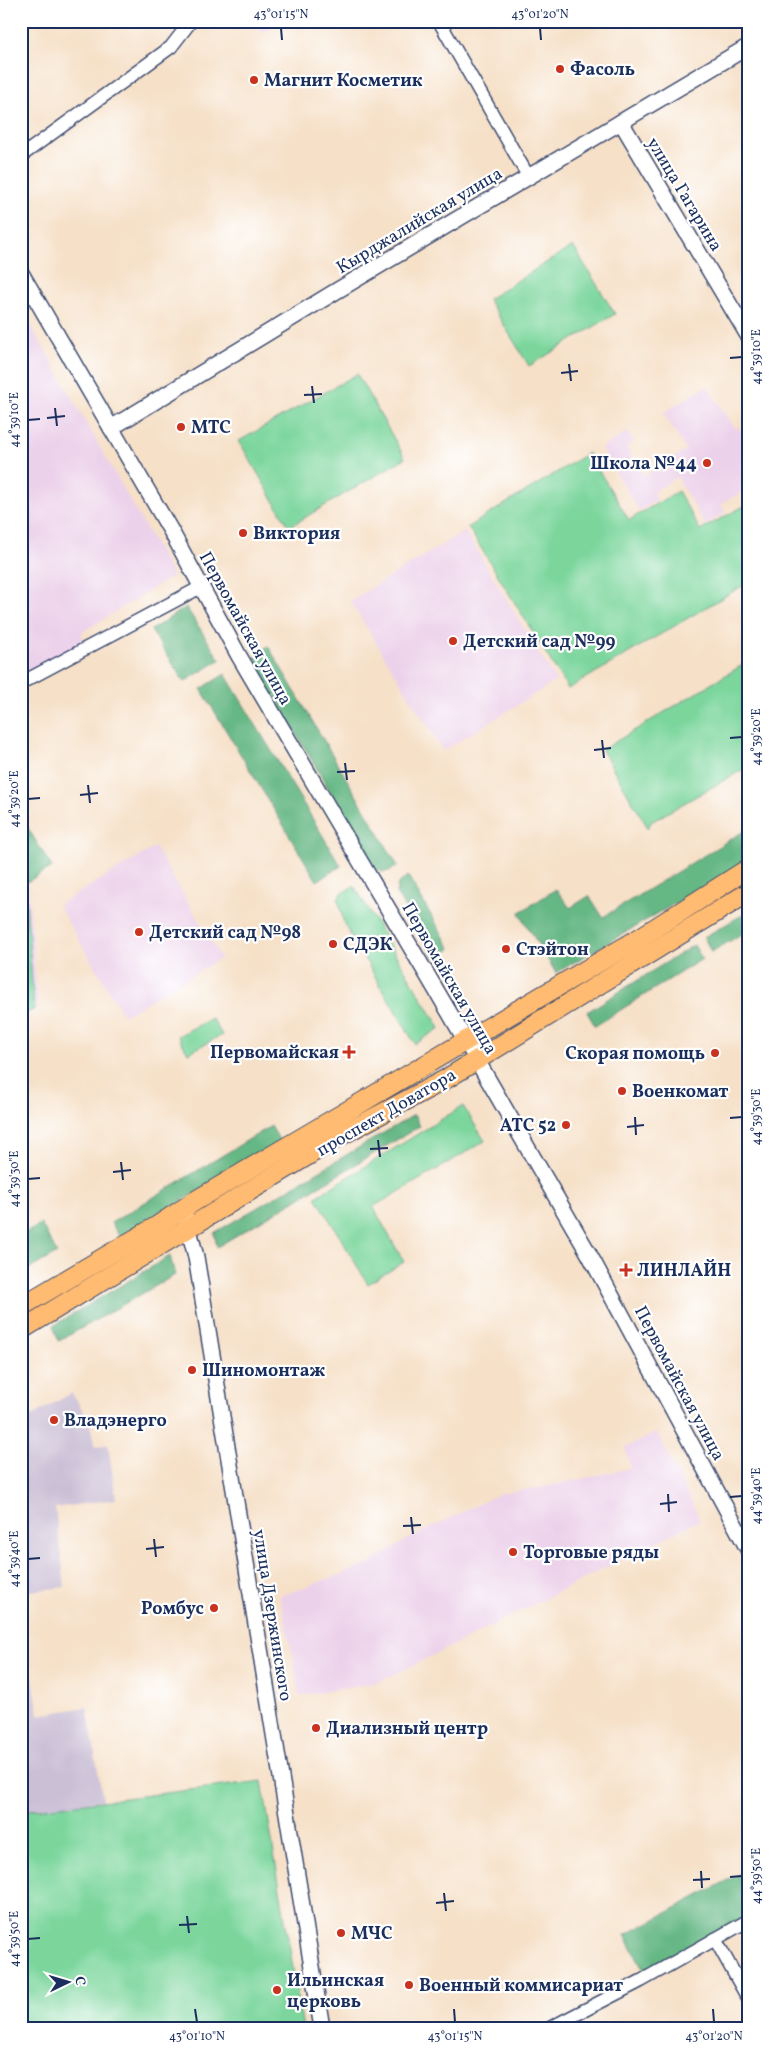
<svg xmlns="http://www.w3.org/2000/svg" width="770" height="2049" font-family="Vollkorn,serif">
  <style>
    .built { fill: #ecd1ea }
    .industrial { fill: #cbbfd5 }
    .green { fill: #7cd69c; stroke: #4c827d }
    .forest { fill: #65b784; stroke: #407371 }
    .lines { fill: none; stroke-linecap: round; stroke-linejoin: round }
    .minor-casing { stroke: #3c4a6e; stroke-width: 15 }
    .tertiary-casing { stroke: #3c4a6e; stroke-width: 18 }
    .primary-casing { stroke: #3c4a6e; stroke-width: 21 }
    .minor { stroke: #fff; stroke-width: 12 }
    .tertiary { stroke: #fff; stroke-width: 15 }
    .primary { stroke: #ffbb71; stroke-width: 19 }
    .ticks { fill: none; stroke: #1b2f5e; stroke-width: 2 }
    .poi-dot { fill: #c8321e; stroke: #fff; stroke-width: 2 }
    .labels { text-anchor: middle; stroke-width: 4.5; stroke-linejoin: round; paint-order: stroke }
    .poi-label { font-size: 18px; font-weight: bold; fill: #1b2f5e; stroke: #fff; text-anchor: start }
    .street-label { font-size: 18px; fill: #1b2f5e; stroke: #fff }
    .neatline { fill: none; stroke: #1b2f5e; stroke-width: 2 }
    .ticks-label { font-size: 12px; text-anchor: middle; fill: #1b2f5e }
  </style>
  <rect width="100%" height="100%" fill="#fff"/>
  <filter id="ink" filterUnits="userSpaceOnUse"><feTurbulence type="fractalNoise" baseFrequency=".02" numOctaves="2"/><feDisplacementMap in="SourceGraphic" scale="10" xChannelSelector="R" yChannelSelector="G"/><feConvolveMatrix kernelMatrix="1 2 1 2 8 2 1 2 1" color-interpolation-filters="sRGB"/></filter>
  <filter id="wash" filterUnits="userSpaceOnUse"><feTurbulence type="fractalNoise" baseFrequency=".0096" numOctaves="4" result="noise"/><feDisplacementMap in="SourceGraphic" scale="20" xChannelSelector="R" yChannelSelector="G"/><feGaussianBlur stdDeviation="1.12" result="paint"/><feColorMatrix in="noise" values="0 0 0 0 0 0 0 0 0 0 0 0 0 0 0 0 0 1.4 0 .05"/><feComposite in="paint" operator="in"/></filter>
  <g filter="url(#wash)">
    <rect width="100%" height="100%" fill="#f6e0c7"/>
    <g class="built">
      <polygon points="254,21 282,21 262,33"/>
      <polygon points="21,308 173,576 81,633 84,643 21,683 21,548 28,544 21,534"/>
      <polygon points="707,386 735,428 738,427 749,444 749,496 745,490 721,504 725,513 705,525 677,477 653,492 657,500 639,511 601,448 627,432 634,442 626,447 644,476 686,450 663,413"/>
      <polygon points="465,531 556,681 443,751 350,601"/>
      <polygon points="155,847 221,958 124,1016 58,905"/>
      <polygon points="21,875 28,886 38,1008 21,1018"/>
      <polygon points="657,1432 700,1520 412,1666 375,1683 299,1696 294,1662 280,1596 367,1565 408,1539 501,1493 544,1487 631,1468 625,1448"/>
    </g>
    <g class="industrial">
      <polygon points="72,1393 89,1421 95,1447 108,1444 116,1499 55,1508 65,1587 21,1592 21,1422"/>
      <polygon points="21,1607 39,1715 87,1707 103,1800 21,1811"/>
    </g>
    <g class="green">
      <polygon points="573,246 615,314 529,366 488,299"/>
      <polygon points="357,374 405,458 289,527 239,441"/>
      <polygon points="588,453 629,520 678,491 700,530 746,505 749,510 749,582 568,689 468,527"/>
      <polygon points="749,661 749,766 651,822 648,828 602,750"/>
      <polygon points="21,878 25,884 34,1009 21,1016"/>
      <polygon points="354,886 440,1028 415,1044 344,924 338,899 342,893"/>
      <polygon points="212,1018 222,1035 188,1053 178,1036"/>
      <polygon points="463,1106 485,1141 373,1207 404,1262 368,1284 316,1197"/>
      <polygon points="262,1781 303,2028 21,2028 21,1811"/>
    </g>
    <g class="forest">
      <polygon points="186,607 220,660 184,682 151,630"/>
      <path d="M 268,646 L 398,866 C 390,871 385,874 376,870 L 256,665 C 256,655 260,652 268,646 Z"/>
      <polygon points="225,674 341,866 317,881 201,689"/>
      <polygon points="21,817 52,867 27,882 21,872"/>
      <polygon points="749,828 749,860 556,973 519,913 556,889 570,908 589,896 603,917"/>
      <polygon points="408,876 451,949 435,958 396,893 398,884"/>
      <polygon points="749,911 749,930 711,952 704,937"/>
      <polygon points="694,945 702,959 595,1026 587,1012"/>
      <polygon points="414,1115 420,1126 217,1247 214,1233"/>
      <polygon points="271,1126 281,1143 120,1237 111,1223"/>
      <polygon points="41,1224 57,1253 21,1274 21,1236"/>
      <polygon points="170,1256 175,1275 59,1341 53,1326"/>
      <polygon points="749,1869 749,1921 647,1976 625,1935"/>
    </g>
  </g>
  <g filter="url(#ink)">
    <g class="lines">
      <g class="minor-casing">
        <g id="minor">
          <polyline points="439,21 528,176"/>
          <polyline points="21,156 171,47 191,21"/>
          <polyline points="21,683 201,587"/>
          <polyline points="715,1939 749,2000"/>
          <polyline points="550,2028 641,1981 749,1920"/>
        </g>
      </g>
      <g class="tertiary-casing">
        <g id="tertiary">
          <polyline points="621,122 749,337"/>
          <polyline points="21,273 171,531 239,656 449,1012 589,1254 749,1551"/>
          <polyline points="111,428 338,290 749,46"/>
          <polyline points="186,1218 196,1257 322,2028"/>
        </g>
      </g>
      <g class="primary-casing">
        <g id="primary">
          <polyline points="22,1306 157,1226 195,1201 633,942 749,868"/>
          <polyline points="21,1330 340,1136 446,1079 749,892"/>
        </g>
      </g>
      <use href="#minor" class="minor"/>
      <use href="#tertiary" class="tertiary"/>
      <use href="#primary" class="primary"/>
    </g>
  </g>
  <path class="ticks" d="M 281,28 L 282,40M 540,28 L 541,40M 730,358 L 742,357M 569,364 L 571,381M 561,373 L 578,371M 312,386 L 314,403M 304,395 L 322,394M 55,408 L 57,426M 47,418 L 65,416M 28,420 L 40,419M 730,738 L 742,737M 602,740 L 604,758M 594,750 L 611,748M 345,763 L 347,780M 337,772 L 355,771M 88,785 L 90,803M 80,795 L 98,793M 28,799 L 40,798M 635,1117 L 636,1135M 730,1118 L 742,1117M 627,1127 L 644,1125M 378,1140 L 380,1157M 370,1149 L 388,1148M 121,1162 L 123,1180M 113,1172 L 131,1170M 28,1179 L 40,1178M 668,1494 L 669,1512M 730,1497 L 742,1496M 660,1504 L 677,1502M 411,1517 L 413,1534M 403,1526 L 421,1525M 154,1539 L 156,1557M 146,1549 L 164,1547M 28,1559 L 40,1558M 701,1871 L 702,1888M 730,1877 L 742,1876M 693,1880 L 710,1879M 444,1893 L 446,1911M 436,1903 L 454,1901M 187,1916 L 189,1933M 179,1925 L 197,1924M 28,1939 L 40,1938M 195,2009 L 197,2022M 454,2009 L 455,2022M 713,2009 L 714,2022"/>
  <g class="poi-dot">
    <circle cx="560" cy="69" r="5"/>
    <circle cx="254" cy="80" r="5"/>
    <circle cx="181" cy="427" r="5"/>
    <circle cx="707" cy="463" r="5"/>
    <circle cx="243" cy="533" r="5"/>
    <circle cx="453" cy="641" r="5"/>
    <circle cx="139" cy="932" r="5"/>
    <circle cx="333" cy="944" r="5"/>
    <circle cx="506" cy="949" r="5"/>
    <path d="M346.5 1044.5h5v5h5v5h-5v5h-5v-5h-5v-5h5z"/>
    <circle cx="715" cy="1053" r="5"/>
    <circle cx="622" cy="1091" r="5"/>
    <circle cx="566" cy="1125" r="5"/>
    <path d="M623.5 1262.5h5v5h5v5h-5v5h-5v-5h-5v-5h5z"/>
    <circle cx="192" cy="1370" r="5"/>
    <circle cx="54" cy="1420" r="5"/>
    <circle cx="513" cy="1552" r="5"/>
    <circle cx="214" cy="1608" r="5"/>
    <circle cx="316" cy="1728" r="5"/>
    <circle cx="341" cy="1933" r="5"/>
    <circle cx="409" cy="1985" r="5"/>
    <circle cx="277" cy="1990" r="5"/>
  </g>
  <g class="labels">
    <g class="poi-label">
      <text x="570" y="75">Фасоль</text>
      <text x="264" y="86">Магнит Косметик</text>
      <text x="191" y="433">МТС</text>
      <text x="697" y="469" text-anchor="end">Школа №44</text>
      <text x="253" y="539">Виктория</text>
      <text x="463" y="647">Детский сад №99</text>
      <text x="149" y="938">Детский сад №98</text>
      <text x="343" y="950">СДЭК</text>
      <text x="516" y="955">Стэйтон</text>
      <text x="339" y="1058" text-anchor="end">Первомайская</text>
      <text x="705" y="1059" text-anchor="end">Скорая помощь</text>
      <text x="632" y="1097">Военкомат</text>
      <text x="556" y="1131" text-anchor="end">АТС 52</text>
      <text x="637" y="1276">ЛИНЛАЙН</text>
      <text x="202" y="1376">Шиномонтаж</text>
      <text x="64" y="1426">Владэнерго</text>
      <text x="523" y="1558">Торговые ряды</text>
      <text x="204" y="1614" text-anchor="end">Ромбус</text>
      <text x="326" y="1734">Диализный центр</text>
      <text x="351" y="1939">МЧС</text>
      <text x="287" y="1986">Ильинская<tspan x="287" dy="21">церковь</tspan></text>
      <text x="419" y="1991">Военный коммисариат</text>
    </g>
    <g class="street-label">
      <text transform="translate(685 194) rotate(59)" y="6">улица Гагарина</text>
      <text transform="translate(419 220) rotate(-31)" y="6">Кырджалийская улица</text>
      <text transform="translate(246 628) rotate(61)" y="6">Первомайская улица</text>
      <text transform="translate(450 978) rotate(60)" y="6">Первомайская улица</text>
      <text transform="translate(386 1112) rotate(-30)" y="6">проспект Доватора</text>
      <text transform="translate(680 1383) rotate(62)" y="6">Первомайская улица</text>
      <text transform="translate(273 1615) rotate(81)" y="6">улица Дзержинского</text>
    </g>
  </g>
  <rect width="770" height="2049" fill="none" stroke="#fff" stroke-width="55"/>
  <g transform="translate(68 1982) rotate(85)" stroke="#ffffff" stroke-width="4" paint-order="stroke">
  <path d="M0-4L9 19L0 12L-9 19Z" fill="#1b2f5e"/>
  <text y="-8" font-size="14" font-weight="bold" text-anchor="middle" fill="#1b2f5e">С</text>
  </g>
  <rect x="28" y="28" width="714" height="1994" class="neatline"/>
  <g class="ticks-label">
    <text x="281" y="18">43°01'15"N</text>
    <text x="540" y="18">43°01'20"N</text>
    <text transform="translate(756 357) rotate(-90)" y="4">44°39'10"E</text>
    <text transform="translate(14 420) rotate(-90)" y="4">44°39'10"E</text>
    <text transform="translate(756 737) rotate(-90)" y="4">44°39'20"E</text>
    <text transform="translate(14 799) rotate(-90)" y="4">44°39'20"E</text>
    <text transform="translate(756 1117) rotate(-90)" y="4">44°39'30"E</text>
    <text transform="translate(14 1179) rotate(-90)" y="4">44°39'30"E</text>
    <text transform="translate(756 1496) rotate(-90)" y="4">44°39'40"E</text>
    <text transform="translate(14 1559) rotate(-90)" y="4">44°39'40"E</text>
    <text transform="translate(756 1876) rotate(-90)" y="4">44°39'50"E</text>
    <text transform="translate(14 1939) rotate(-90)" y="4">44°39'50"E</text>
    <text x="197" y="2040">43°01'10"N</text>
    <text x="455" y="2040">43°01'15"N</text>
    <text x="714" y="2040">43°01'20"N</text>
  </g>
</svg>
